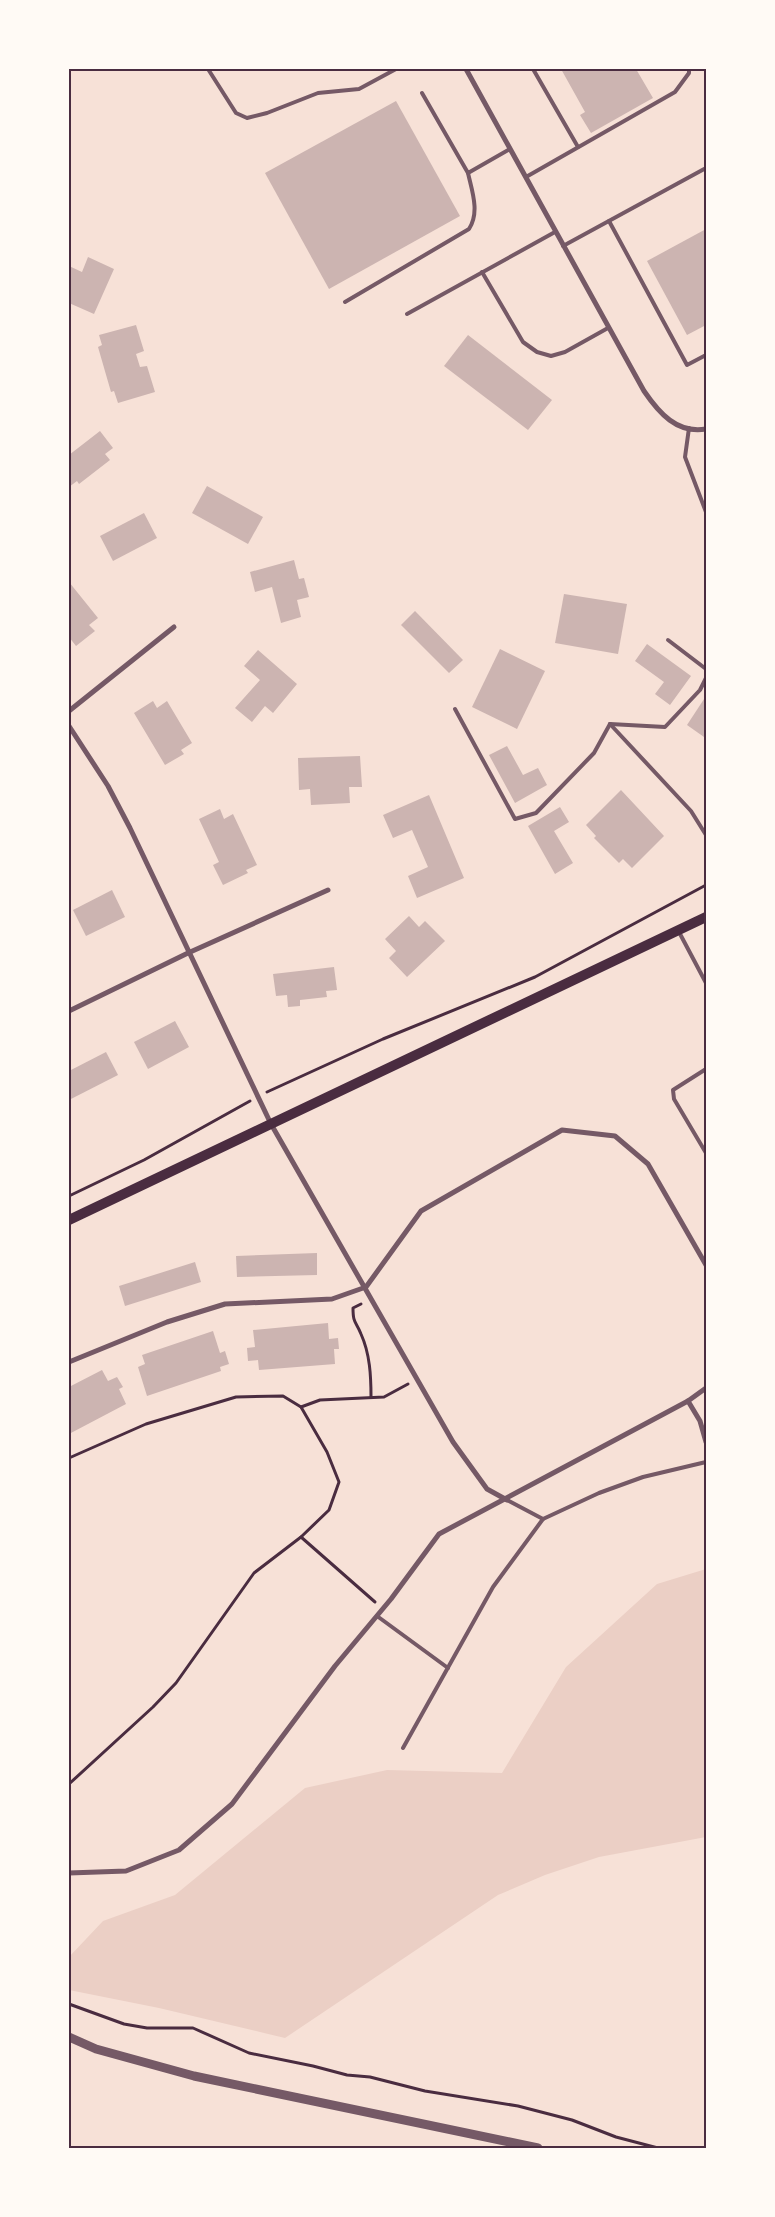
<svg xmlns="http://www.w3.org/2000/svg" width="775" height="2217" font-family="'Noto Sans',sans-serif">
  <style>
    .green { fill: #ebcfc5 }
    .building { fill: #ccb4b1 }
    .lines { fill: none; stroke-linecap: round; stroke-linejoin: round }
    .path { stroke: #4a2c40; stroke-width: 3 }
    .service { stroke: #755966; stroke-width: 4 }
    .minor { stroke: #755966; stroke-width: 5 }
    .tertiary { stroke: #755966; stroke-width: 9 }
    .secondary { stroke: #4a2c40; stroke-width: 10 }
    .neatline { fill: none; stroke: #4a2c40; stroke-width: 2 }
  </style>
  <rect width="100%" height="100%" fill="#f7e1d7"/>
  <polygon class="green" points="706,1569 706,1837 599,1857 545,1875 498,1895 285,2038 159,2008 69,1990 69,1957 103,1921 175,1895 305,1788 387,1770 502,1773 566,1667 657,1584"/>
  <g class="building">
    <polygon points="561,69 636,69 653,98 591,133 580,115 585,112"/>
    <polygon points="396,101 460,216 329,289 265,173"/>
    <polygon points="706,229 706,325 687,335 647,261"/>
    <polygon points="88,257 114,269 94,314 69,303 69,266 82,272"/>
    <polygon points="136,325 144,351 136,354 140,367 147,366 155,392 118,403 114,391 111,392 98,347 102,345 99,335"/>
    <polygon points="468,335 552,400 528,430 444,366"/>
    <polygon points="100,431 113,448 105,454 110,460 79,484 77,481 69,487 69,455"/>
    <polygon points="207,486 263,517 248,544 192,513"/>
    <polygon points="144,513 157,538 113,561 100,536"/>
    <polygon points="294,560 299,579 304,578 309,597 297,600 301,617 281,623 272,587 255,592 250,572"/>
    <polygon points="69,582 98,618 89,625 95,631 76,646 69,637"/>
    <polygon points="564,594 627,604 618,654 555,643"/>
    <polygon points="415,611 463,660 449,673 401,625"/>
    <polygon points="647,644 691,676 670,705 655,694 664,682 635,661"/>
    <polygon points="500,649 545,671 517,729 472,707"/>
    <polygon points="258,650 297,684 273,713 265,706 252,722 235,708 260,680 244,666"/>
    <polygon points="706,696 706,734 704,737 687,725"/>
    <polygon points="153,701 157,708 167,701 192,743 181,750 184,754 165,765 134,713"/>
    <polygon points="507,746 523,775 538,768 547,785 515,803 489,755"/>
    <polygon points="360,756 362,787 349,787 350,803 311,805 310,789 299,790 298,758"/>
    <polygon points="621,790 664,836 632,868 623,859 619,863 594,838 596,836 586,825"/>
    <polygon points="429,795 464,878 417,898 408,876 428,867 412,830 393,838 383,815"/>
    <polygon points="560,807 569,822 554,831 573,863 555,874 528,826"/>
    <polygon points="220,809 224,819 233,814 257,865 246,870 248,873 223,885 213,865 219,862 199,819"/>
    <polygon points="112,890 125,917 86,936 73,910"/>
    <polygon points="409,916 419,927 425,921 445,941 407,977 389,958 396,951 385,939"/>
    <polygon points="334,967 337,990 326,991 327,997 300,1000 300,1006 288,1007 287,995 276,996 273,974"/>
    <polygon points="175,1021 189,1047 148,1069 134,1042"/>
    <polygon points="106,1052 118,1075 69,1100 69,1071"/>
    <polygon points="317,1253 317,1275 237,1277 236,1256"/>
    <polygon points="195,1262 201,1282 125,1306 119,1286"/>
    <polygon points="328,1323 329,1339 338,1338 339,1349 334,1349 335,1364 259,1370 258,1360 248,1361 247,1348 255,1347 253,1330"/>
    <polygon points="213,1331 220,1353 225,1351 229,1364 220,1367 221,1371 147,1396 138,1367 145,1364 142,1355"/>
    <polygon points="102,1370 108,1381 117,1377 123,1387 119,1389 126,1404 69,1434 69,1387"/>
  </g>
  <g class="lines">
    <g class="path">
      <polyline points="267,1092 383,1039 535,977 706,885"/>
      <polyline points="69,1196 144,1160 250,1101"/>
      <path d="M 361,1304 L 353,1308 C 353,1324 356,1321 361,1334 C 370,1354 371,1376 371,1397"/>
      <polyline points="301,1407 320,1400 384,1397 408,1384"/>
      <polyline points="69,1458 146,1424 236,1397 283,1396 301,1407 327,1452 339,1482 329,1510 301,1537 254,1573 176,1683 153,1707 69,1784"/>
      <polyline points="301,1537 375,1602"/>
      <polyline points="69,2004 124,2024 147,2028 193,2028 249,2053 313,2066 347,2075 370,2077 425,2091 518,2106 572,2120 616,2137 658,2148"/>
    </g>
    <g class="service">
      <polyline points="208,69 236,113 247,118 267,113 318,93 359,89 396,69"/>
      <polyline points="533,69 578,147"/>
      <polyline points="422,93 468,173 510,149"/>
      <polyline points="526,177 675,92 689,73 689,69"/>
      <polyline points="609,221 687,365 706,355"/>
      <polyline points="563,246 706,168"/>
      <polyline points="482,272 523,342 537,352 551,356 565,352 608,328"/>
      <path d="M 345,302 L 469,229 C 480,212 472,191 468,173"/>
      <polyline points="407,314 555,232"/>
      <polyline points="689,428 685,457 706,512"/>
      <polyline points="668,640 706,669"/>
      <polyline points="455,709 515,819 536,813 594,753 610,724"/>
      <polyline points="610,724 691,811 706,835"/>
      <polyline points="610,724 665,727 700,690 706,678"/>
      <polyline points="679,932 706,983"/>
      <polyline points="706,1069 673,1090 674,1099 706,1153"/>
      <polyline points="507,1500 543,1519"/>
      <polyline points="377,1616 448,1668"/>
      <polyline points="403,1748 493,1587 543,1519 599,1493 643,1477 706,1462"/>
    </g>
    <g class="minor">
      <path d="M 466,69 L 644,391 C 659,413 677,434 706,429"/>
      <polyline points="69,711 174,627"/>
      <polyline points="69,726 108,786 130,828 271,1124 453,1442 487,1489 507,1500"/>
      <polyline points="69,1011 188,953 328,890"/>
      <polyline points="69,1362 167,1322 225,1304 332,1299 366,1287 421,1211 562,1130 615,1136 648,1164 706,1265"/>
      <polyline points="688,1401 700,1421 706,1442"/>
      <polyline points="69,1873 126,1871 179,1850 232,1804 335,1666 391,1599 439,1534 688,1401 706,1388"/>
    </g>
    <polyline class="tertiary" points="69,2037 96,2049 194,2076 538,2148"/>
    <polyline class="secondary" points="69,1220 706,917"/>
  </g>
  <rect width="775" height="2217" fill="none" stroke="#fffaf5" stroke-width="140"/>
  <rect x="70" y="70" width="635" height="2077" class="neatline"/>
</svg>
